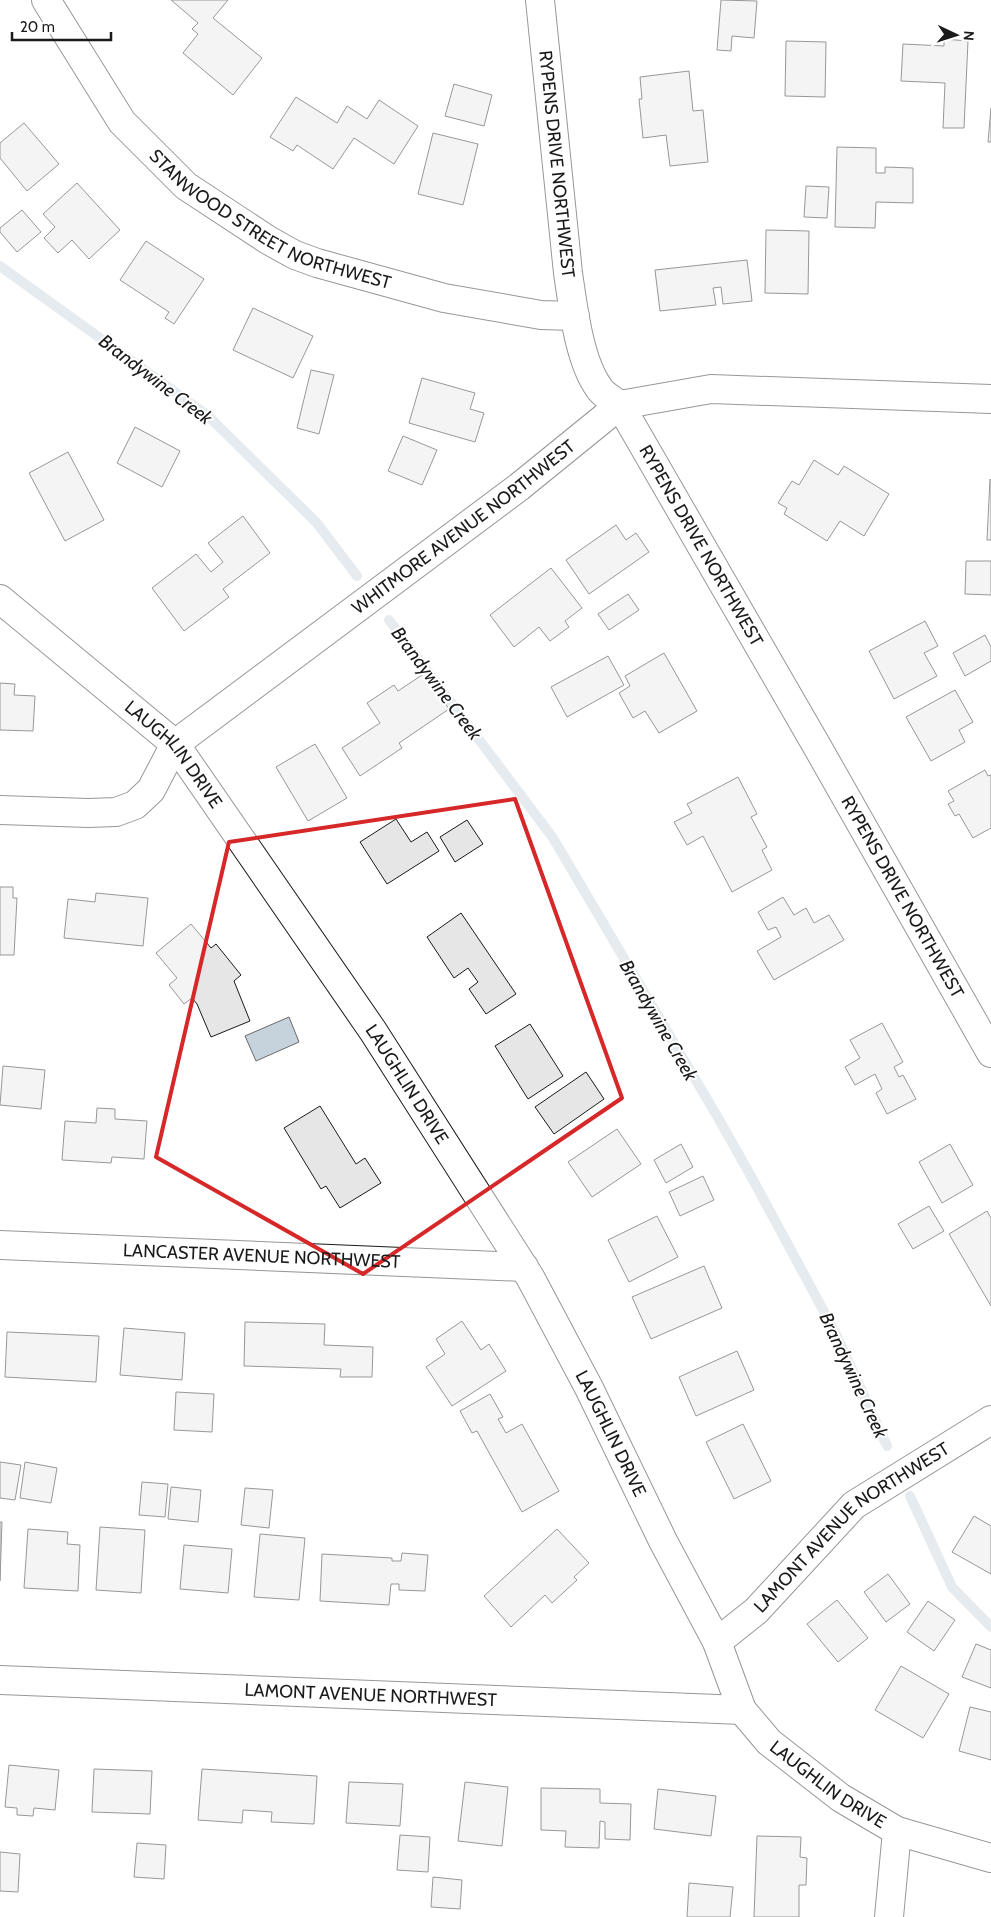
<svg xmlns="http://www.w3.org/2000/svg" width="991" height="1917" font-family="Cabin,sans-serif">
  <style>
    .water { fill: #c6d2dc; stroke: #6a6a6a }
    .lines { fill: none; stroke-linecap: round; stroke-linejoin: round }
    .stream { stroke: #c6d2dc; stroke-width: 10 }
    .building { fill: #e6e6e6; stroke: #1a1a1a }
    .minor-casing { stroke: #1a1a1a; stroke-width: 30 }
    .minor { stroke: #fff; stroke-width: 28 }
    .marked { fill: none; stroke: #d62828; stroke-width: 4; stroke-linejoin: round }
    .labels { text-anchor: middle; stroke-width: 4; stroke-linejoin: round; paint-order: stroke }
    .street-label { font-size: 18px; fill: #1a1a1a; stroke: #fff }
    .water-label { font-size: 19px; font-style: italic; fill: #1a1a1a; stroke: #fff }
  </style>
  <rect width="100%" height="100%" fill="#fff"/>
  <polygon class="water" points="289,1017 299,1042 256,1061 245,1036"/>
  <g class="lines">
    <g class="stream">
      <polyline points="0,266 207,415 316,522 357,576"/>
      <polyline points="389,620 553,838 717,1116 752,1178 835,1332 887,1446"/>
      <polyline points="910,1496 952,1587 991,1627"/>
    </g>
  </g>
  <g class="building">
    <polygon points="171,0 228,0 213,18 262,58 233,95 183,53 198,34 192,29 198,23"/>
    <polygon points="721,0 757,1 754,38 732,36 731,51 717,50"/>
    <polygon points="944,39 968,41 964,128 943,128 945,83 901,81 903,44 944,46"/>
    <polygon points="786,41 826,42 825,97 785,96"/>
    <polygon points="689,71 693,111 703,110 708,162 670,166 666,135 643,138 639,99 642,99 640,77"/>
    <polygon points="454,84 492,95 484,126 445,116"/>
    <polygon points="296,97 337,123 347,106 367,119 379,100 418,126 394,164 354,138 333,169 297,145 293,151 270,137"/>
    <polygon points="991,108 991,142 988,142"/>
    <polygon points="24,123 59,164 27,191 0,158 0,143"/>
    <polygon points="433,133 478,144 463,205 418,194"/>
    <polygon points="837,147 876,148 876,173 885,173 885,167 913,168 913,203 876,202 875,228 835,227"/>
    <polygon points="77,183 120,230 89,259 72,240 58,253 44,238 55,227 43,214"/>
    <polygon points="806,186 829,187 827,218 804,217"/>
    <polygon points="22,210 41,232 17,252 0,232 0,228"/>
    <polygon points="766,230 809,231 808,294 765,293"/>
    <polygon points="146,241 204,279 174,324 165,318 169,312 120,280"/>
    <polygon points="747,260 752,301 723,304 721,287 713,288 716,305 660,311 655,270"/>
    <polygon points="253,308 313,336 293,378 233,350"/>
    <polygon points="311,370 334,375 319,434 297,428"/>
    <polygon points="422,378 475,393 470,409 484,413 475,442 409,423"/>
    <polygon points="135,427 180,451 162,487 117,463"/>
    <polygon points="403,436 437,450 422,485 388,471"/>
    <polygon points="68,452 104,520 65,541 29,473"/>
    <polygon points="814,460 838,475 844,466 889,494 864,536 840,521 827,541 784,514 787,508 778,503 792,481 799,485"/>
    <polygon points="990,479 991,480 991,540 987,540"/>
    <polygon points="243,516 270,553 223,589 229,597 184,631 152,588 196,554 211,572 223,562 208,543"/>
    <polygon points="616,525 626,540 636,533 649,552 589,594 566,560"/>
    <polygon points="966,561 991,561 991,595 965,594"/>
    <polygon points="551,568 582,608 565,621 569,627 550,641 539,627 514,647 490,615"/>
    <polygon points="628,594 639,610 609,630 598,614"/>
    <polygon points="925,621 938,646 924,653 937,676 894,699 869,651"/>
    <polygon points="985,635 991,647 991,661 965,676 953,653"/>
    <polygon points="664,653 697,711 659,733 645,711 633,718 619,693 630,686 625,676"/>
    <polygon points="608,656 624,685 567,717 551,687"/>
    <polygon points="425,673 449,709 399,743 402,748 360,776 342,748 380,723 367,703 394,685 398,691"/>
    <polygon points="0,683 15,684 14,695 35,696 33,731 0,730"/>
    <polygon points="955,690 973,722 959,730 965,742 931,761 906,717"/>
    <polygon points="315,744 347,798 308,821 276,767"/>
    <polygon points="985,770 988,776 991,775 991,828 973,838 959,814 955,816 948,804 954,801 948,791"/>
    <polygon points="738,777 757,814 751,817 767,847 762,850 772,870 732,892 703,836 687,845 674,822 692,813 687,804"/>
    <polygon points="396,819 411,842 427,832 439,851 387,884 360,842"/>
    <polygon points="467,820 483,844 455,862 440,837"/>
    <polygon points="0,887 13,887 13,898 17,898 14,955 0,955"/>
    <polygon points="96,893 148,898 143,946 64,938 68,899 95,902"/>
    <polygon points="783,897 794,915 806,908 814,923 829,915 844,940 774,980 757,951 781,937 776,927 768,930 758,912"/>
    <polygon points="461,913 516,994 486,1014 469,989 478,982 468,968 454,978 427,937"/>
    <polygon points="191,924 211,948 216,944 241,975 234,981 250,1021 211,1037 197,1004 192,998 184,1004 169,985 177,978 156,953"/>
    <polygon points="882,1023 903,1062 894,1067 899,1077 903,1075 916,1099 887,1114 876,1093 882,1089 875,1074 855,1085 845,1067 860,1058 850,1040"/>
    <polygon points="530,1024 563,1076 528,1099 495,1046"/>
    <polygon points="3,1066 45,1070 41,1109 0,1105"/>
    <polygon points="586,1072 604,1099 554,1134 535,1107"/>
    <polygon points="320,1106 356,1164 365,1158 381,1183 340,1208 326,1186 321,1189 284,1128"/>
    <polygon points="97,1108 115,1109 115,1119 147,1121 144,1159 112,1157 111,1163 62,1160 65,1121 96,1123"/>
    <polygon points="617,1129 641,1164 592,1197 568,1162"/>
    <polygon points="681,1144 693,1167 666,1183 654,1160"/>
    <polygon points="950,1144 973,1185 942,1203 919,1162"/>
    <polygon points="703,1176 714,1200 680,1216 669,1192"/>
    <polygon points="929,1206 944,1231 913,1249 898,1224"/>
    <polygon points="987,1211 991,1218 991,1306 949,1234"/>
    <polygon points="657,1216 678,1257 629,1282 608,1240"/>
    <polygon points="704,1266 722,1308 651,1339 632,1297"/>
    <polygon points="462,1321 481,1350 489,1344 506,1371 452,1406 426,1367 445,1354 436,1339"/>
    <polygon points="245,1322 325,1324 324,1345 373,1347 372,1377 340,1377 341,1369 244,1366"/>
    <polygon points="124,1328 185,1333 182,1380 120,1375"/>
    <polygon points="7,1332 99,1336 96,1382 5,1377"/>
    <polygon points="737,1351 754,1390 696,1416 679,1377"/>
    <polygon points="176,1392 214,1394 212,1432 174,1430"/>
    <polygon points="490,1394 503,1417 498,1419 506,1433 522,1424 559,1491 522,1512 477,1431 472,1433 460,1411"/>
    <polygon points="743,1424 771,1481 734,1499 706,1442"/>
    <polygon points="0,1462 21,1465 15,1500 0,1498"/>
    <polygon points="25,1462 57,1468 51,1503 20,1498"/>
    <polygon points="142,1482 168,1484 165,1517 139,1515"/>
    <polygon points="171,1487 201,1490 198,1522 168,1519"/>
    <polygon points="245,1488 273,1490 269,1528 241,1525"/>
    <polygon points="974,1516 991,1526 991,1574 952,1552"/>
    <polygon points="0,1522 2,1522 0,1581"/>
    <polygon points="100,1527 145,1530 141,1593 96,1590"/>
    <polygon points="28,1529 68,1532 67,1544 80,1545 78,1591 24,1588"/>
    <polygon points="557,1529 589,1563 574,1577 577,1580 552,1603 545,1595 511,1627 484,1596"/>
    <polygon points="260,1534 305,1538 299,1600 254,1597"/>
    <polygon points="184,1545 232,1549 228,1593 180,1589"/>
    <polygon points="402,1553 428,1555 425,1591 399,1590 399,1584 391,1584 389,1605 320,1601 322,1554 392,1558 392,1561 401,1561"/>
    <polygon points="888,1574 910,1604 886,1622 864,1592"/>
    <polygon points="837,1600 868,1638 838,1662 807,1624"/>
    <polygon points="928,1601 955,1620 934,1651 907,1632"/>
    <polygon points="976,1644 991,1650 991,1688 962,1677"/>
    <polygon points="901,1666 949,1694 923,1738 875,1710"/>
    <polygon points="970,1707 991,1712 991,1760 959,1751"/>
    <polygon points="9,1765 59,1770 55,1810 34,1808 33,1816 17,1815 17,1808 5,1807"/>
    <polygon points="94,1769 152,1771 150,1814 92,1812"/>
    <polygon points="202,1769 317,1776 314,1824 271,1822 272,1812 243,1810 242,1823 198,1820"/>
    <polygon points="349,1782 403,1784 400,1826 346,1823"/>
    <polygon points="465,1782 508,1787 502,1846 458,1841"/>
    <polygon points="541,1788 600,1789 600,1803 631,1804 630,1840 605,1839 605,1822 600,1821 599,1848 565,1847 566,1831 541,1830"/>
    <polygon points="658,1789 716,1796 711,1836 654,1829"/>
    <polygon points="400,1835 430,1837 428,1872 397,1870"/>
    <polygon points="757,1836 801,1837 800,1857 807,1858 806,1885 799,1885 799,1917 754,1917"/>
    <polygon points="137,1843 166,1845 164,1879 134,1877"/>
    <polygon points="0,1852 20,1854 18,1892 0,1891"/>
    <polygon points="433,1877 462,1880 460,1909 431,1907"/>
    <polygon points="689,1883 733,1887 730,1917 687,1917"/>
  </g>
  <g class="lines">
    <g class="minor-casing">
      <g id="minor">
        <path id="s1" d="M 46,0 L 122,122 L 186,186 L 268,240 L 295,255 L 317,263 L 444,298 L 541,315 L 575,316"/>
        <path id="s2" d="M 540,0 L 568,273 C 573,306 579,361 599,388 C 603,395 613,400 620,405 L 818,748 L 991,1053"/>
        <path id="s3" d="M 0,599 L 175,744 L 373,1031 L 530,1277 L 589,1388 L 663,1541 L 717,1642 L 742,1710 L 769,1742 L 841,1798 L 897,1831 L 991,1858"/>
        <path id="s4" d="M 0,810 L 88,813 L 116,812 L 135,805 L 151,790 L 175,744 L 519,487 L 620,405 L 711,389 L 991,399"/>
        <path id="s5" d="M 0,1245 L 524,1267"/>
        <path id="s6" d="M 717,1642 L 756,1611 L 854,1505 L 991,1420"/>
        <path id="s7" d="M 0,1680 L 742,1710"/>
        <polyline points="889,1917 897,1831"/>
      </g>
    </g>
    <use href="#minor" class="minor"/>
  </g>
  <path d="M0 0H991V1917H0ZM 515,799 L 622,1098 L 363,1274 L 156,1157 L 229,842 Z" fill="#fff" fill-opacity=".55" fill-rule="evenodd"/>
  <path class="marked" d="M 515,799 L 622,1098 L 363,1274 L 156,1157 L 229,842 Z"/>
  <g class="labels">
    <g class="street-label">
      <text dy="6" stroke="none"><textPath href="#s2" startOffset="165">RYPENS DRIVE NORTHWEST</textPath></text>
      <text dy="6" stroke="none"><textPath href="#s1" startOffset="325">STANWOOD STREET NORTHWEST</textPath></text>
      <text dy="6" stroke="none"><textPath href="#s4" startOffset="571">WHITMORE AVENUE NORTHWEST</textPath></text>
      <text dy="6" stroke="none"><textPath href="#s2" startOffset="584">RYPENS DRIVE NORTHWEST</textPath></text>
      <text dy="6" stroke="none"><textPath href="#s3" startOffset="234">LAUGHLIN DRIVE</textPath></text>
      <text dy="6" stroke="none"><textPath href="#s2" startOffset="989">RYPENS DRIVE NORTHWEST</textPath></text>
      <text dy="6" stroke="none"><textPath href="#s3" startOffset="639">LAUGHLIN DRIVE</textPath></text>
      <text dy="6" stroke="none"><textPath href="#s5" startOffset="262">LANCASTER AVENUE NORTHWEST</textPath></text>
      <text dy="6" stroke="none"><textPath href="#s3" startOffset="1044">LAUGHLIN DRIVE</textPath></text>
      <text dy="6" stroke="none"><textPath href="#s6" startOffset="178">LAMONT AVENUE NORTHWEST</textPath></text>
      <text dy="6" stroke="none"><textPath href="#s7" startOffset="371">LAMONT AVENUE NORTHWEST</textPath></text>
      <text dy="6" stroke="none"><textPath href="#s3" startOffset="1465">LAUGHLIN DRIVE</textPath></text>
    </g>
    <g class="water-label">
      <text transform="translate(156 379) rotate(37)" y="7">Brandywine Creek</text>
      <text transform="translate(437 683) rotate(53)" y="7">Brandywine Creek</text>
      <text transform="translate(659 1020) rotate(60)" y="7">Brandywine Creek</text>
      <text transform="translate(854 1375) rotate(65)" y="7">Brandywine Creek</text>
    </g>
  </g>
  <g transform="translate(956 35) rotate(94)" stroke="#ffffff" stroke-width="4" paint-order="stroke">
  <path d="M0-4L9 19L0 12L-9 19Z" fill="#1a1a1a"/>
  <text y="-8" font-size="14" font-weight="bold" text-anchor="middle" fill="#1a1a1a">N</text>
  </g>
  <path d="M12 32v8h99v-8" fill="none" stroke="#1a1a1a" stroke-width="2.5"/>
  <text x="20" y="32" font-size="15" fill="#1a1a1a" stroke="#ffffff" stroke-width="4" paint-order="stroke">20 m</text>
</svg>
